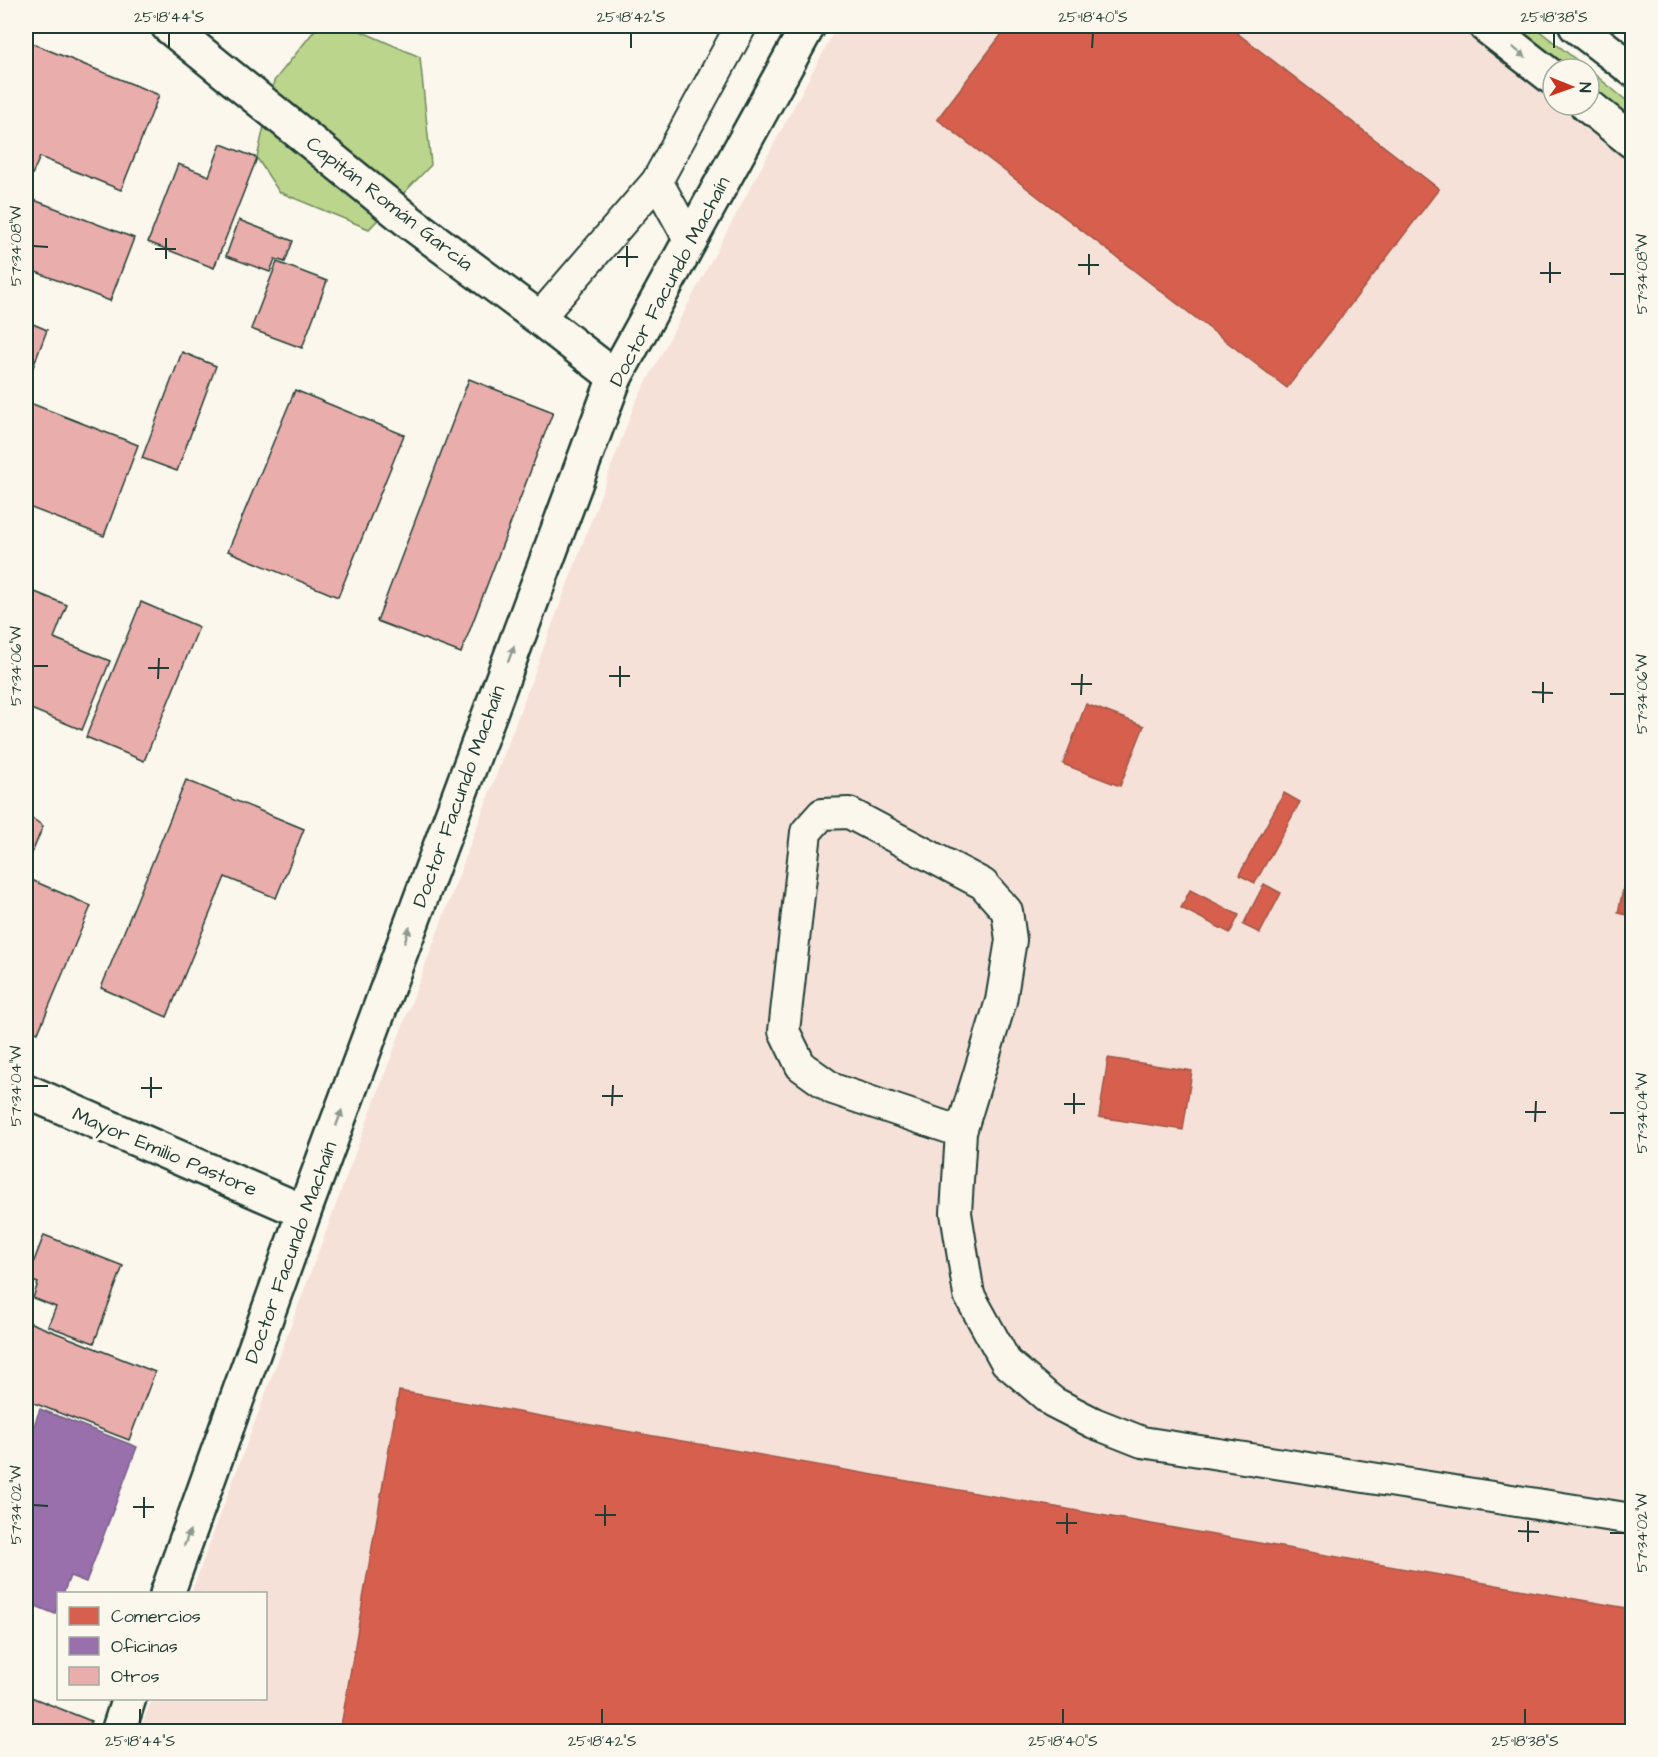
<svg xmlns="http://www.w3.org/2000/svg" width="1658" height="1757" font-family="'Architects Daughter',sans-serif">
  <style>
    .built { fill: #f6e1d9 }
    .green { fill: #bcd58c; stroke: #6e8960; stroke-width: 1.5 }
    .shops { fill: #d6604d; stroke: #9f5646; stroke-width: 1.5 }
    .offices { fill: #9970ab; stroke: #746187; stroke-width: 1.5 }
    .building { fill: #e9adac; stroke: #1f3d34; stroke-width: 1.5 }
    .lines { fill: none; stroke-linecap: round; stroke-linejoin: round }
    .lane-casing { stroke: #1f3d34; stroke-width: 34 }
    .street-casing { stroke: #1f3d34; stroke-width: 38 }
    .secondary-casing { stroke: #1f3d34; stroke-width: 38 }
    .lane { stroke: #fbf7ec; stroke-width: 30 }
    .street { stroke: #fbf7ec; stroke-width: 33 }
    .secondary { stroke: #fbf7ec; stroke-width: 33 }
    .oneway { fill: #8d9a90 }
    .ticks { fill: none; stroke: #1f3d34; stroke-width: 2 }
    .labels { text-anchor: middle; stroke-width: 6; stroke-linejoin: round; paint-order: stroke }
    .street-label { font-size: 20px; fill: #1f3d34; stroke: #fbf7ec }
    .neatline { fill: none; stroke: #1f3d34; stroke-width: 2 }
    .ticks-label { font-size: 15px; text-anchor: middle; fill: #1f3d34 }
  </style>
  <rect width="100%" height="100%" fill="#fbf7ec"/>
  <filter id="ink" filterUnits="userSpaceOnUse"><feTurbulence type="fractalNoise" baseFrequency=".0167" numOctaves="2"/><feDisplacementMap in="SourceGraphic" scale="12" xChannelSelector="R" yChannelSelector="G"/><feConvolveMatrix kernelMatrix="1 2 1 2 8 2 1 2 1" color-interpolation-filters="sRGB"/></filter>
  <g filter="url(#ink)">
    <polygon class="built" points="837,26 1459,26 1553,98 1553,105 1562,105 1632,160 1632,1731 139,1732 152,1699 266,1698 266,1594 191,1593 635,403"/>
    <g class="green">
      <polygon points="318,26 349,26 420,57 431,165 369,229 279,192 257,158 274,81"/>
      <polygon points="1511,26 1533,26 1588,69 1566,69"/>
      <polygon points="1589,70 1632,105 1632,122 1589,87"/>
    </g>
    <g class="shops">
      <polygon points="1008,26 1228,26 1439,189 1287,388 937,119"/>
      <polygon points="1086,704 1144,726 1120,786 1063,764"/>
      <polygon points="1284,793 1300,802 1255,883 1239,875"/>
      <polygon points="1632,847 1632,916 1618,913"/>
      <polygon points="1264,884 1281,893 1260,933 1243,925"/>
      <polygon points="1190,890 1239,915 1230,933 1181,908"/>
      <polygon points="1108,1058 1192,1071 1183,1130 1099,1117"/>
      <polygon points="399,1391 1632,1609 1632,1732 340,1732"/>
    </g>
    <polygon class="offices" points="40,1409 137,1447 86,1582 70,1576 63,1594 58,1594 58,1604 55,1614 26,1602 26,1447"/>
    <g class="building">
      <polygon points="26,41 159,95 121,190 40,157 26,188"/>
      <polygon points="221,144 257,158 214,268 148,242 178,164 209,176"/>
      <polygon points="26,197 134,238 110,301 26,268"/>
      <polygon points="239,220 293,241 285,262 275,259 270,272 226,256"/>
      <polygon points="277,262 327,281 302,348 251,329"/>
      <polygon points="26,321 47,330 26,386"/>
      <polygon points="182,352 216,366 177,471 142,458"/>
      <polygon points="469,379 553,412 461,653 377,621"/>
      <polygon points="295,390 404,435 338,597 228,551"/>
      <polygon points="30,403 138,445 104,536 26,506 26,416"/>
      <polygon points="35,592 67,605 54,638 110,661 82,730 26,707 26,615"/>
      <polygon points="141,602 199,627 144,761 86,737"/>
      <polygon points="186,780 304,829 276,898 225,877 167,1017 101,988"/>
      <polygon points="26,814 43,826 26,868"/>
      <polygon points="27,878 91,906 38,1033 26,1028 26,882"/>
      <polygon points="44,1235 123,1266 94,1343 48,1326 56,1307 33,1298 38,1283 27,1279"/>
      <polygon points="26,1321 155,1372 129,1440 26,1400"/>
      <polygon points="26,1695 91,1721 87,1732 26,1732"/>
    </g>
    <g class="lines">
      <g class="lane-casing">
        <g id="lane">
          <polyline points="657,181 690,241"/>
          <polyline points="539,318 657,181 741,26"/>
          <polyline points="961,1132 833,1089 801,1066 784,1031 806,832 822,814 849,813 983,884 1007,911 1011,940 1001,1001 961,1132 956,1213 969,1295 1006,1362 1053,1402 1094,1423 1142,1442 1632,1519"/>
        </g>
      </g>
      <g class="street-casing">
        <g id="street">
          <polyline points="168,26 411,223 539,318 615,377"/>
          <polyline points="26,1091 304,1212"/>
        </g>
      </g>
      <g class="secondary-casing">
        <g id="secondary">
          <polyline points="1486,26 1553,78"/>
          <polyline points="1576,26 1632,69"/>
          <polyline points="1587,105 1632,141"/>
          <polyline points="167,1594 304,1212 615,377 808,26"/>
          <polyline points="118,1732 129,1698"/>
        </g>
      </g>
      <use href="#lane" class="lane"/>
      <use href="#street" class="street"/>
      <use href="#secondary" class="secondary"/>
    </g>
    <defs><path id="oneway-solid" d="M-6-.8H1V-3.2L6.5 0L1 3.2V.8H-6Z" transform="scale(1.5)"/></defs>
    <g class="oneway">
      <use href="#oneway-solid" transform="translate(1519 52) rotate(38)"/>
      <use href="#oneway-solid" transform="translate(511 654) rotate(-70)"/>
      <use href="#oneway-solid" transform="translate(407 935) rotate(-70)"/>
      <use href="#oneway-solid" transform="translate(339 1118) rotate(-70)"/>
      <use href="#oneway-solid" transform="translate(187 1538) rotate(-70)"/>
    </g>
  </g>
  <path class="ticks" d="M 169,48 L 169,33M 631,48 L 631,33M 1092,48 L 1093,33M 1554,48 L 1554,33M 33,246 L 48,247M 155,249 L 176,249M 617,257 L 638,257M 166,259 L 166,238M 1078,265 L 1099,265M 627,267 L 627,246M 1540,273 L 1561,273M 1610,274 L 1625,274M 1089,275 L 1089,254M 1550,283 L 1550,262M 33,666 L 48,666M 148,668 L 169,668M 609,676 L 630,676M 158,679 L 159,658M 1071,684 L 1092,684M 620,687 L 620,666M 1532,692 L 1553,693M 1610,694 L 1625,694M 1081,695 L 1082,674M 1543,703 L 1543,682M 33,1086 L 48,1086M 141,1088 L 162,1088M 602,1096 L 623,1096M 151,1098 L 151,1077M 1064,1104 L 1085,1104M 612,1106 L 613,1085M 1525,1112 L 1546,1112M 1610,1113 L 1625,1113M 1074,1114 L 1074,1093M 1535,1122 L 1536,1101M 33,1505 L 48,1506M 133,1507 L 154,1507M 595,1515 L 616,1515M 144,1518 L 144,1497M 1056,1523 L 1077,1523M 605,1526 L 605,1505M 1518,1531 L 1539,1532M 1610,1533 L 1625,1533M 1067,1534 L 1067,1513M 1528,1542 L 1528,1521M 140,1724 L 140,1709M 602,1724 L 602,1709M 1063,1724 L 1063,1709M 1525,1724 L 1525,1709"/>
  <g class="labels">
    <g class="street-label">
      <text transform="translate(390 203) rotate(38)" y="7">Capitán Román García</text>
      <text transform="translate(669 281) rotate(-62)" y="7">Doctor Facundo Machaín</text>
      <text transform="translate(458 796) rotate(-70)" y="7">Doctor Facundo Machaín</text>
      <text transform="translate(165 1151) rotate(23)" y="7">Mayor Emilio Pastore</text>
      <text transform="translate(290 1252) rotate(-70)" y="7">Doctor Facundo Machaín</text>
    </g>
  </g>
  <rect width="1658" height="1757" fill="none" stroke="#fbf7ec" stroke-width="66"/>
  <rect x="57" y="1592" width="210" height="108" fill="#fbf7ec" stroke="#a3ada2" stroke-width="1.5"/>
  <rect x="69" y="1607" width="30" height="18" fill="#d6604d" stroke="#a3ada2" stroke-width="1.5"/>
  <text x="111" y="1622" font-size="18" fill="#1f3d34">Comercios</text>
  <rect x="69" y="1637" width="30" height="18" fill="#9970ab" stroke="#a3ada2" stroke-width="1.5"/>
  <text x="111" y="1652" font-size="18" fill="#1f3d34">Oficinas</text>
  <rect x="69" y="1667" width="30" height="18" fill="#e9adac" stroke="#a3ada2" stroke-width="1.5"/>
  <text x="111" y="1682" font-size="18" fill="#1f3d34">Otros</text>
  <g transform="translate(1571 87) rotate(91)"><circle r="28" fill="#fbf7ec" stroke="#a3ada2" stroke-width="1.5"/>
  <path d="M0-4.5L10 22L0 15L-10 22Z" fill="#c8321e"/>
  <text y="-9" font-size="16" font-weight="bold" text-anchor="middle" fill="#1f3d34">N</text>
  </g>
  <rect x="33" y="33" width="1592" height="1691" class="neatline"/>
  <g class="ticks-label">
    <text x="169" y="22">25°18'44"S</text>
    <text x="631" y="22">25°18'42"S</text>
    <text x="1093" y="22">25°18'40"S</text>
    <text x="1554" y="22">25°18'38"S</text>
    <text transform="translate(16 246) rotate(-90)" y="5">57°34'08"W</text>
    <text transform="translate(1642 274) rotate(-90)" y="5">57°34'08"W</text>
    <text transform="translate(16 666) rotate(-90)" y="5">57°34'06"W</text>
    <text transform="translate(1642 694) rotate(-90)" y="5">57°34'06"W</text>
    <text transform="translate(16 1086) rotate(-90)" y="5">57°34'04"W</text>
    <text transform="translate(1642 1113) rotate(-90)" y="5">57°34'04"W</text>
    <text transform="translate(16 1505) rotate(-90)" y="5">57°34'02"W</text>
    <text transform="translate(1642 1533) rotate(-90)" y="5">57°34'02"W</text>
    <text x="140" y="1746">25°18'44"S</text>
    <text x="602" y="1746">25°18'42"S</text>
    <text x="1063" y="1746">25°18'40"S</text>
    <text x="1525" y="1746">25°18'38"S</text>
  </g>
</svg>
